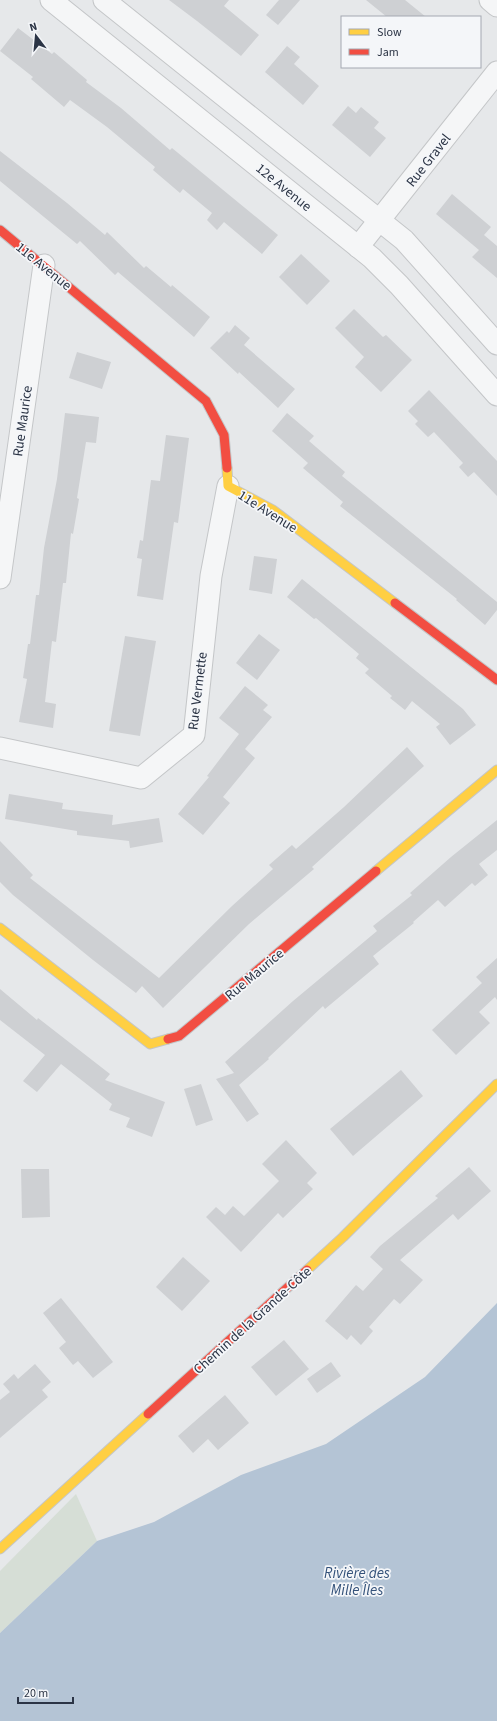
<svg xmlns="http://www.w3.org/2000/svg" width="497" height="1721" font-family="'Source Sans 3',sans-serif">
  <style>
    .green { fill: #d6ded6 }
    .water { fill: #b4c4d5 }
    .building { fill: #ced0d3 }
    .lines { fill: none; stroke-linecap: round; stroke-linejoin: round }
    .street-casing { stroke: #c4c6c8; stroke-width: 23 }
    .slow-casing { stroke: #c4c6c8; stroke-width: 11 }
    .jam-casing { stroke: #c4c6c8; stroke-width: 11 }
    .street { stroke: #f5f6f7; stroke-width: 21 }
    .slow { stroke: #ffcf43; stroke-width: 9 }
    .jam { stroke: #f24e42; stroke-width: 9 }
    .labels { text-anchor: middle; stroke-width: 3.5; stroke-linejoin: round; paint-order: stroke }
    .street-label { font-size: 14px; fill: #2b3445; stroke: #f4f6f9 }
    .water-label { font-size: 15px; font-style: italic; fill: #34527a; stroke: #f4f6f9 }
  </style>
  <rect width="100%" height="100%" fill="#e6e8ea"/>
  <polygon class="green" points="76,1494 97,1541 0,1633 0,1571"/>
  <polygon class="water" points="497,1303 497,1721 0,1721 0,1633 97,1541 154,1522 241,1475 326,1444 425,1377"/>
  <g class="building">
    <polygon points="169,0 229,0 224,6 259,35 241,56 197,21"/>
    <polygon points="279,0 300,0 278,25 266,15"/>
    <polygon points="366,0 405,0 426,17 387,17"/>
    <polygon points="18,28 52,54 54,52 87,80 86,82 121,108 170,150 172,148 278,235 262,254 224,222 217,230 207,220 212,213 183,189 180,193 153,170 155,167 107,127 70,100 64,107 31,79 33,77 0,51"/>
    <polygon points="287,46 300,57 294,64 319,86 303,105 265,72"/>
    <polygon points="348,106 356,113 361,107 379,122 374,128 386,138 370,157 332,125"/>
    <polygon points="0,151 67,203 105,235 107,232 144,268 146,266 171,287 172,285 210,317 194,337 118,272 115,275 80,241 77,244 0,181"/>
    <polygon points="452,194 491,227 484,235 497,246 497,278 472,257 479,250 436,214"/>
    <polygon points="301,254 330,281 307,305 279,277"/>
    <polygon points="354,309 383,337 386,335 412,360 381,392 355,367 364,357 335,328"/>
    <polygon points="235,325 250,338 244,345 295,389 278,408 239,372 238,374 210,348 227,331 229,333"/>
    <polygon points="77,352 111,362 102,389 69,378"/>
    <polygon points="429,390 497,461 497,496 474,472 468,477 459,467 463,463 434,432 428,437 415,424 418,421 408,411"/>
    <polygon points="65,413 99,417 96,443 86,442 77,498 79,499 73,534 71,533 66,583 63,583 56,642 52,641 45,702 56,704 53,728 19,722 27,679 23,678 28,644 30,644 36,595 39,595 44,548 57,479"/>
    <polygon points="287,413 314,436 309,441 345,472 342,476 497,602 497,610 485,625 456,600 457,599 340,506 343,502 303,468 308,463 272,431"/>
    <polygon points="166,435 189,438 178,523 174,522 163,600 137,596 142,559 137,558 140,540 143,541 151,480 160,481"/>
    <polygon points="254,556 277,559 272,594 249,590"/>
    <polygon points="302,579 463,709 476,725 450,745 436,727 440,724 412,701 405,710 390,698 392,696 365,673 369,669 356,658 359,654 316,618 314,619 287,597"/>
    <polygon points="259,634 280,650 257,680 236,663"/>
    <polygon points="125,636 156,641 140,736 109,731"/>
    <polygon points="245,686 268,705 263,710 272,717 245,749 255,758 223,797 230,803 203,835 178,814 209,777 207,776 239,734 219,718"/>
    <polygon points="407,747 424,766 312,867 314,869 249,924 163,1008 142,986 136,993 93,960 13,895 0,882 0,841 33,875 30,878 159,978 232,906 273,869 269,865 292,845 296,849 344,807"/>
    <polygon points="9,794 63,803 62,809 113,815 112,825 159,818 163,842 130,848 129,841 77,835 77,831 5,819"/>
    <polygon points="497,820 497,850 479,864 488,875 475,886 472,883 445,907 438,900 413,922 414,923 373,956 379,964 325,1009 323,1006 268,1058 269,1059 239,1085 259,1114 247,1122 216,1079 234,1073 225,1062 293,1001 377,931 373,926 412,895 410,893 451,857"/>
    <polygon points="497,958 497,1000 495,997 479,1012 490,1023 456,1055 432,1030 482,983 476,977"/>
    <polygon points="0,989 37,1020 38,1018 110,1074 105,1080 165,1102 152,1137 126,1127 130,1118 109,1110 112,1104 61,1064 37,1092 23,1081 45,1055 0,1020"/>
    <polygon points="401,1070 423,1096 353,1156 330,1129"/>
    <polygon points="201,1084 213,1120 196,1126 184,1089"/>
    <polygon points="286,1140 317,1173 307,1183 313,1189 283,1218 278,1213 241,1252 206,1217 216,1207 225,1215 233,1206 244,1216 279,1181 262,1164"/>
    <polygon points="469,1167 491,1191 458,1220 453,1214 400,1260 423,1280 400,1304 394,1299 369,1327 373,1331 361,1345 351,1335 347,1340 325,1321 356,1285 363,1291 383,1269 370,1257 380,1246 438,1198 435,1196"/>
    <polygon points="21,1169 49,1169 50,1217 22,1218"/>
    <polygon points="183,1257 210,1281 182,1311 156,1287"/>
    <polygon points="61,1298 113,1362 93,1378 78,1361 73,1365 59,1348 66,1342 43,1313"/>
    <polygon points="284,1340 309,1369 276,1396 251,1367"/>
    <polygon points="331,1362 341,1376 317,1393 307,1379"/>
    <polygon points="35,1364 51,1382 42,1390 48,1397 0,1438 0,1400 10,1392 3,1384 14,1374 18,1379"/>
    <polygon points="225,1395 249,1423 218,1450 208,1439 193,1453 178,1436"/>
  </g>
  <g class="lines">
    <g class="street-casing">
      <g id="street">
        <polyline points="51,0 372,258 399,285 497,395"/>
        <polyline points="104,0 404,240 497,344"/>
        <polyline points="490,0 497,6"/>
        <polyline points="358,247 497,72"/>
        <polyline points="0,578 44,265"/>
        <polyline points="0,748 141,778 194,735 211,576 228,486"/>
      </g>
    </g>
    <g class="slow-casing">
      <g id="slow">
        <polyline points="227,468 228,486 273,510 395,603"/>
        <polyline points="376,871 497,770"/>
        <polyline points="0,928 150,1044 168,1039"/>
        <polyline points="307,1270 343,1237 497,1084"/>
        <polyline points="0,1549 148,1414"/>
      </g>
    </g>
    <g class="jam-casing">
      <g id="jam">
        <polyline points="0,230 206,401 224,435 227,468"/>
        <polyline points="395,603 497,680"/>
        <polyline points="168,1039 179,1036 376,871"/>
        <polyline points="148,1414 307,1270"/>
      </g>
    </g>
    <use href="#street" class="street"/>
    <use href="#slow" class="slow"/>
    <use href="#jam" class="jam"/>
  </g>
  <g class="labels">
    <g class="street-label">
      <text transform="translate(428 160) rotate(-52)" y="5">Rue Gravel</text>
      <text transform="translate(284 187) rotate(39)" y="5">12e Avenue</text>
      <text transform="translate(44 266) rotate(39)" y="5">11e Avenue</text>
      <text transform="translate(22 421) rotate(-82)" y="5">Rue Maurice</text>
      <text transform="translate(268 511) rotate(32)" y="5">11e Avenue</text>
      <text transform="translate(197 691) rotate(-83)" y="5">Rue Vermette</text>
      <text transform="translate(254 974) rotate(-40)" y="5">Rue Maurice</text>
      <text transform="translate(252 1320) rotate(-42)" y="5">Chemin de la Grande-Côte</text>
    </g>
    <g class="water-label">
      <text x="357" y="1578">Rivière des<tspan x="357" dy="17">Mille Îles</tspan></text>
    </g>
  </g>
  <rect x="341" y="16" width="140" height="52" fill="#f4f6f9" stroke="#a4a8b1"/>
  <rect x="349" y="29" width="20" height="6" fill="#ffcf43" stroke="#a4a8b1"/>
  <text x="377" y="36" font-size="12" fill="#2b3445">Slow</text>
  <rect x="349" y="49" width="20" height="6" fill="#f24e42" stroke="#a4a8b1"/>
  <text x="377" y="56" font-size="12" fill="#2b3445">Jam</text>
  <g transform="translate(36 36) rotate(344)" stroke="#f4f6f9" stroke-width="3" paint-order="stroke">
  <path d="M0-3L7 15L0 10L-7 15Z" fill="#2b3445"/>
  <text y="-6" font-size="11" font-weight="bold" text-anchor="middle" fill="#2b3445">N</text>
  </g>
  <path d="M18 1697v6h55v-6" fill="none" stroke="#2b3445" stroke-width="2"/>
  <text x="24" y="1697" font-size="12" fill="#2b3445" stroke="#f4f6f9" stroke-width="3" paint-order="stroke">20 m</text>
</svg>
